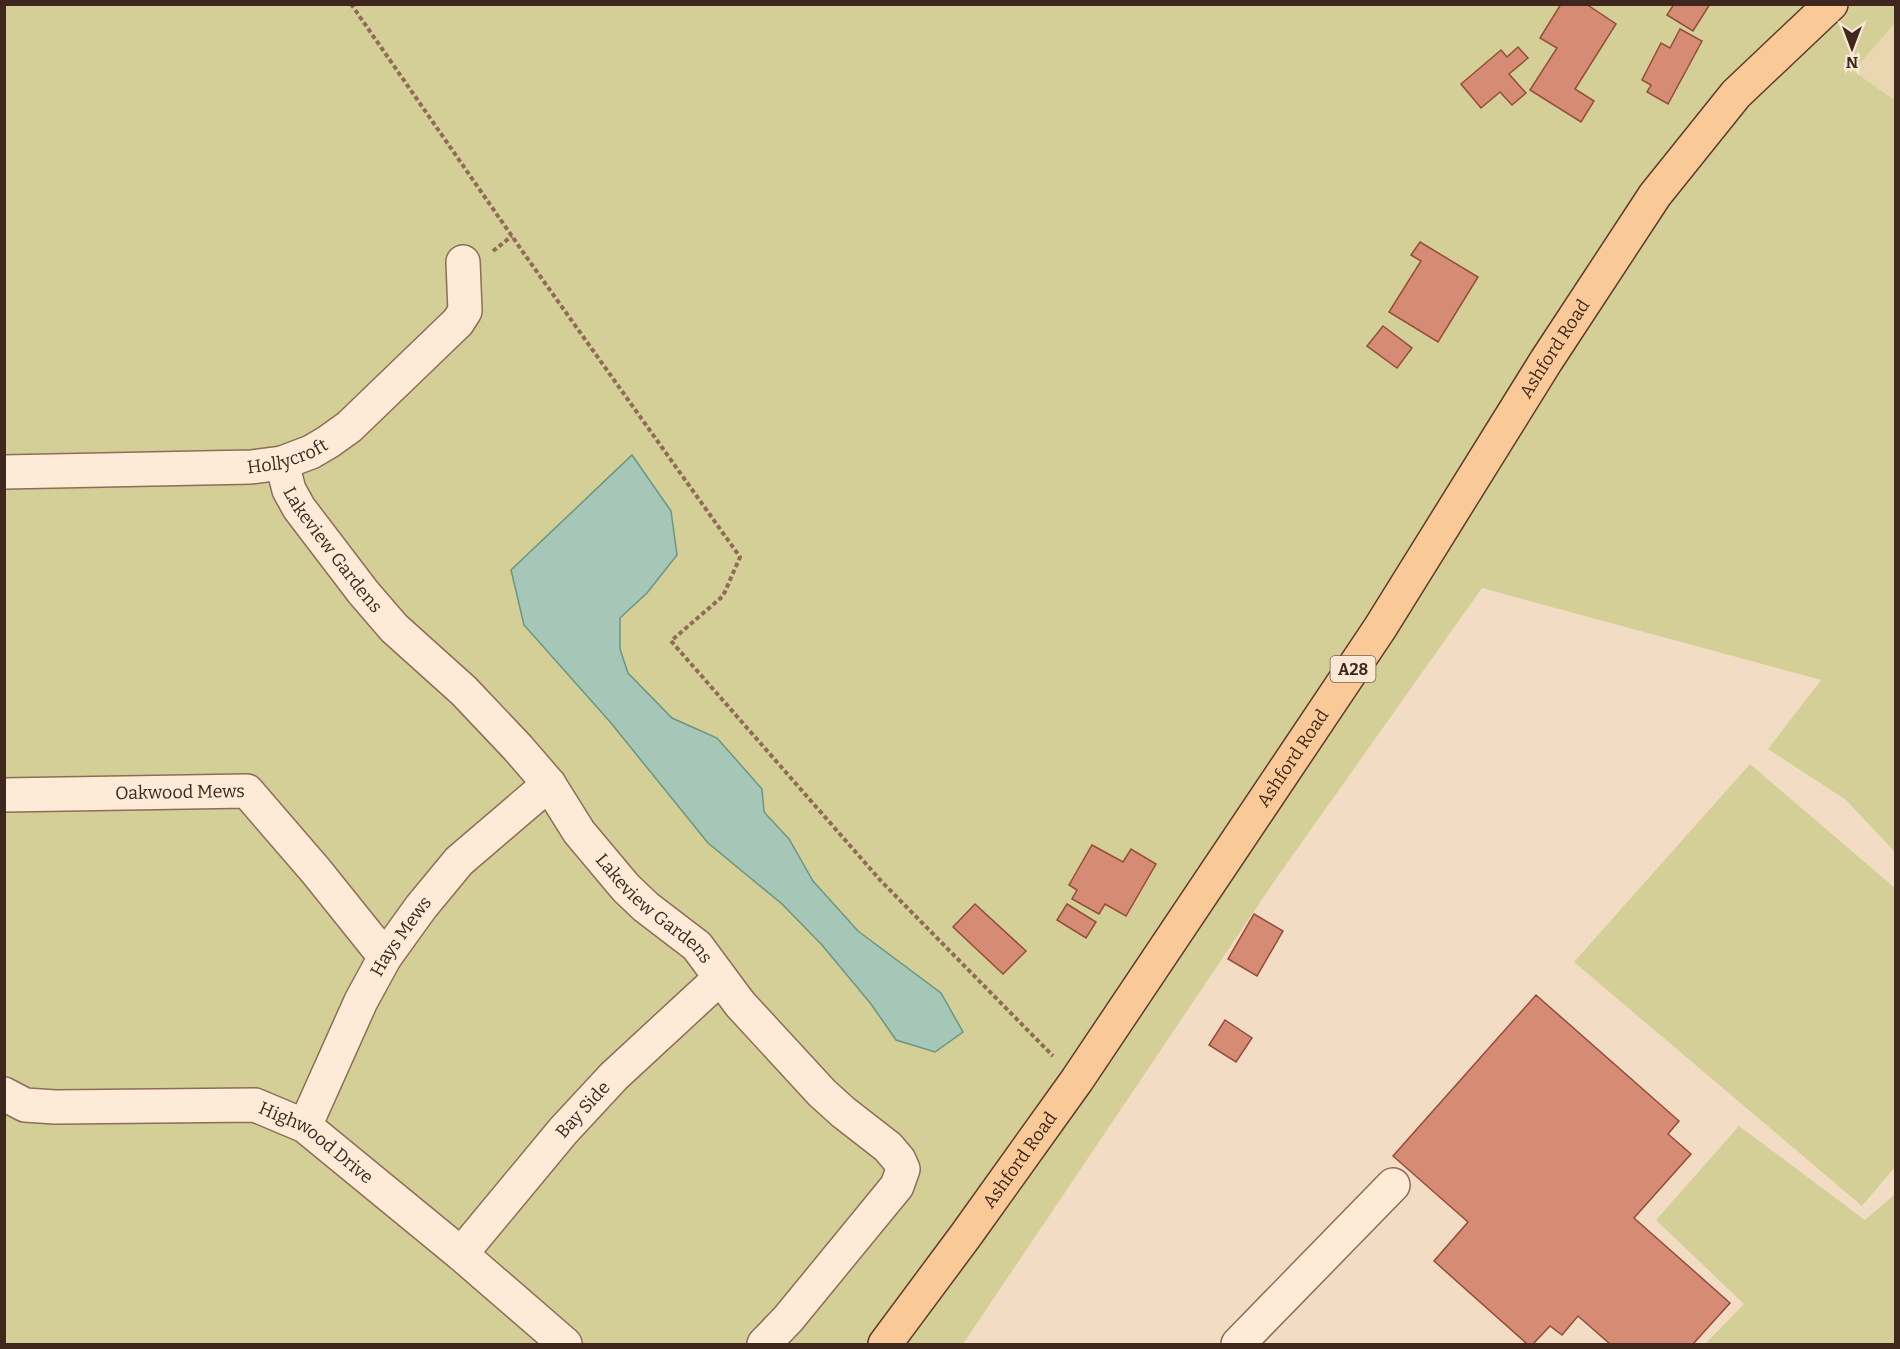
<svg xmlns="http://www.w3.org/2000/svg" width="1900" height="1349" font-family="Bitter,serif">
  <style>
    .farmland { fill: #ead6b0 }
    .green { fill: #d3cf96 }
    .water { fill: #a6c6b7; stroke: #6b9683; stroke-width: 1.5 }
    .building { fill: #d68b75; stroke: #934d3a; stroke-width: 1.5 }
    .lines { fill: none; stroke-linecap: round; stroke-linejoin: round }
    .minor-casing { stroke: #906b57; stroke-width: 36 }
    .major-casing { stroke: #5e3a2c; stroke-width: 36 }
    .path { stroke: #906b57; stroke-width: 4; stroke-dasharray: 4.5 3; stroke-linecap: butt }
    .minor { stroke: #fdebd8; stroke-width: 33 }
    .major { stroke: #fac998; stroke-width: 33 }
    .labels { text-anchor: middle; stroke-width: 4.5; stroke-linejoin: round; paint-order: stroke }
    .shield { fill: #fae8d4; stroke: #776154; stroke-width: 1.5 }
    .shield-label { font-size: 16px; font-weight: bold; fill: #3f271d }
    .street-label { font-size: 18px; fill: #3f271d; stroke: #fae8d4 }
  </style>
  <rect width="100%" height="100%" fill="#f3dcc4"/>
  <polygon class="farmland" points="1895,23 1895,99 1852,71"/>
  <g class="green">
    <polygon points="5,5 1895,5 1895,23 1853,71 1895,100 1895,852 1846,800 1768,749 1821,680 1482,588 1273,883 963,1344 5,1344"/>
    <polygon points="1750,764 1895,888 1895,1167 1862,1206 1574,962"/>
    <polygon points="1739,1126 1865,1220 1895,1194 1895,1344 1705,1344 1744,1304 1656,1220"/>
  </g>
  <polygon class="water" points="632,455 671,511 677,555 647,593 620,618 620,649 628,673 672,718 717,738 762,789 764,812 789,839 813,881 858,931 941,993 963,1032 935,1052 896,1040 871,1004 822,945 782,904 708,843 611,723 524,625 511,570"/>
  <g class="building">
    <polygon points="1561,4 1586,4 1616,24 1575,89 1594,101 1581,122 1530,90 1557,48 1540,38"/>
    <polygon points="1674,4 1710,4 1693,31 1667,15"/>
    <polygon points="1680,29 1702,41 1668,104 1647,92 1651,85 1642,80 1661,43 1670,48"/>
    <polygon points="1518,47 1528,58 1509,74 1526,93 1512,105 1500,92 1481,108 1461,84 1501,50 1507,57"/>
    <polygon points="1420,242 1478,277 1438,342 1389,312 1421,261 1411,255"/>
    <polygon points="1383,326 1412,348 1397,368 1367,346"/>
    <polygon points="1092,845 1123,862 1131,849 1156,864 1126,916 1105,904 1099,914 1072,899 1077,890 1069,885"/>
    <polygon points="975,904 1026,951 1003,974 953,927"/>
    <polygon points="1067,904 1096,922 1086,938 1057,920"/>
    <polygon points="1254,914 1283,931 1257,976 1228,959"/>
    <polygon points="1536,995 1679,1121 1668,1134 1691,1154 1634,1218 1730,1303 1693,1344 1610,1344 1578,1316 1562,1335 1550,1326 1533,1344 1527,1344 1434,1261 1468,1222 1393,1156"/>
    <polygon points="1225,1020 1252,1038 1236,1062 1209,1045"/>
  </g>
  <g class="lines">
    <g class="minor-casing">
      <g id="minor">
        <path id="s1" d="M 282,463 L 289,490 L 299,508 L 363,592 L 394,628 L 464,691 L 518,748 L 549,784 L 579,832 L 626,888 L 646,907 L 697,946 L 740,1004 L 822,1093 L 843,1112 L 888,1147 L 899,1160 L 903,1169 L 897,1186 L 788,1319 L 764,1344"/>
        <path id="s2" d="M 4,472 L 251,467 L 282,463 L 311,452 L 328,442 L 349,427 L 458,322 L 465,311 L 463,262"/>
        <path id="s3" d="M 4,795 L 247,791 L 316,871 L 385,957"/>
        <path id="s4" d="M 4,1094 L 25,1105 L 55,1107 L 255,1105 L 305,1126 L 461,1254 L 565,1344"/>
        <path id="s5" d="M 305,1126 L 361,1001 L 385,957 L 421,907 L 459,861 L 549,784"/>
        <path id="s6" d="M 461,1254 L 563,1131 L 614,1076 L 720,978"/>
        <polyline points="1238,1344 1393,1185"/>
      </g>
    </g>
    <g class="major-casing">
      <g id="major">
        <path id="s7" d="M 885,1344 L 966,1235 L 1077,1080 L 1380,628 L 1546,361 L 1655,195 L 1736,94 L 1831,4"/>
      </g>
    </g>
    <g class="path">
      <polyline points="351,4 525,255 740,557 723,596 671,641 881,881 1053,1056"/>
      <polyline points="493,251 512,236"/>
    </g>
    <use href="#minor" class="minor"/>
    <use href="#major" class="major"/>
  </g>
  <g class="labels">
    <rect class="shield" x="1330.5" y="656" width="45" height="26" rx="4.5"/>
    <g class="shield-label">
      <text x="1353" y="675">A28</text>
    </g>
    <g class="street-label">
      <text dy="6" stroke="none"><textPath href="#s7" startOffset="1200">Ashford Road</textPath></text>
      <text dy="6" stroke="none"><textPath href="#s2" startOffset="285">Hollycroft</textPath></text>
      <text dy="6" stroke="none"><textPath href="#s1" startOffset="102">Lakeview Gardens</textPath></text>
      <text dy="6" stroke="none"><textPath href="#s7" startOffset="714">Ashford Road</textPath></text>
      <text dy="6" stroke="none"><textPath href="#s3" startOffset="176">Oakwood Mews</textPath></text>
      <text dy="6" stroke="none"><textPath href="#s1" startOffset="586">Lakeview Gardens</textPath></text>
      <text dy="6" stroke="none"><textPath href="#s5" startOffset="213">Hays Mews</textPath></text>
      <text dy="6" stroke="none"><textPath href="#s6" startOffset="189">Bay Side</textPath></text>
      <text dy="6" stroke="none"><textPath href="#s4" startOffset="326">Highwood Drive</textPath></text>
      <text dy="6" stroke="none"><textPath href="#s7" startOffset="228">Ashford Road</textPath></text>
    </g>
  </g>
  <rect width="1900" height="1349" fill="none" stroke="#3f271d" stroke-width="12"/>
  <g transform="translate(1852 48) rotate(180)" stroke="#fae8d4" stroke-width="4.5" paint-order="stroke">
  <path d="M0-4.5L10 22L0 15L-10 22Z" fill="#3f271d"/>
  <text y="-9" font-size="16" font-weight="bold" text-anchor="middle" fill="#3f271d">N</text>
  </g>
</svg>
